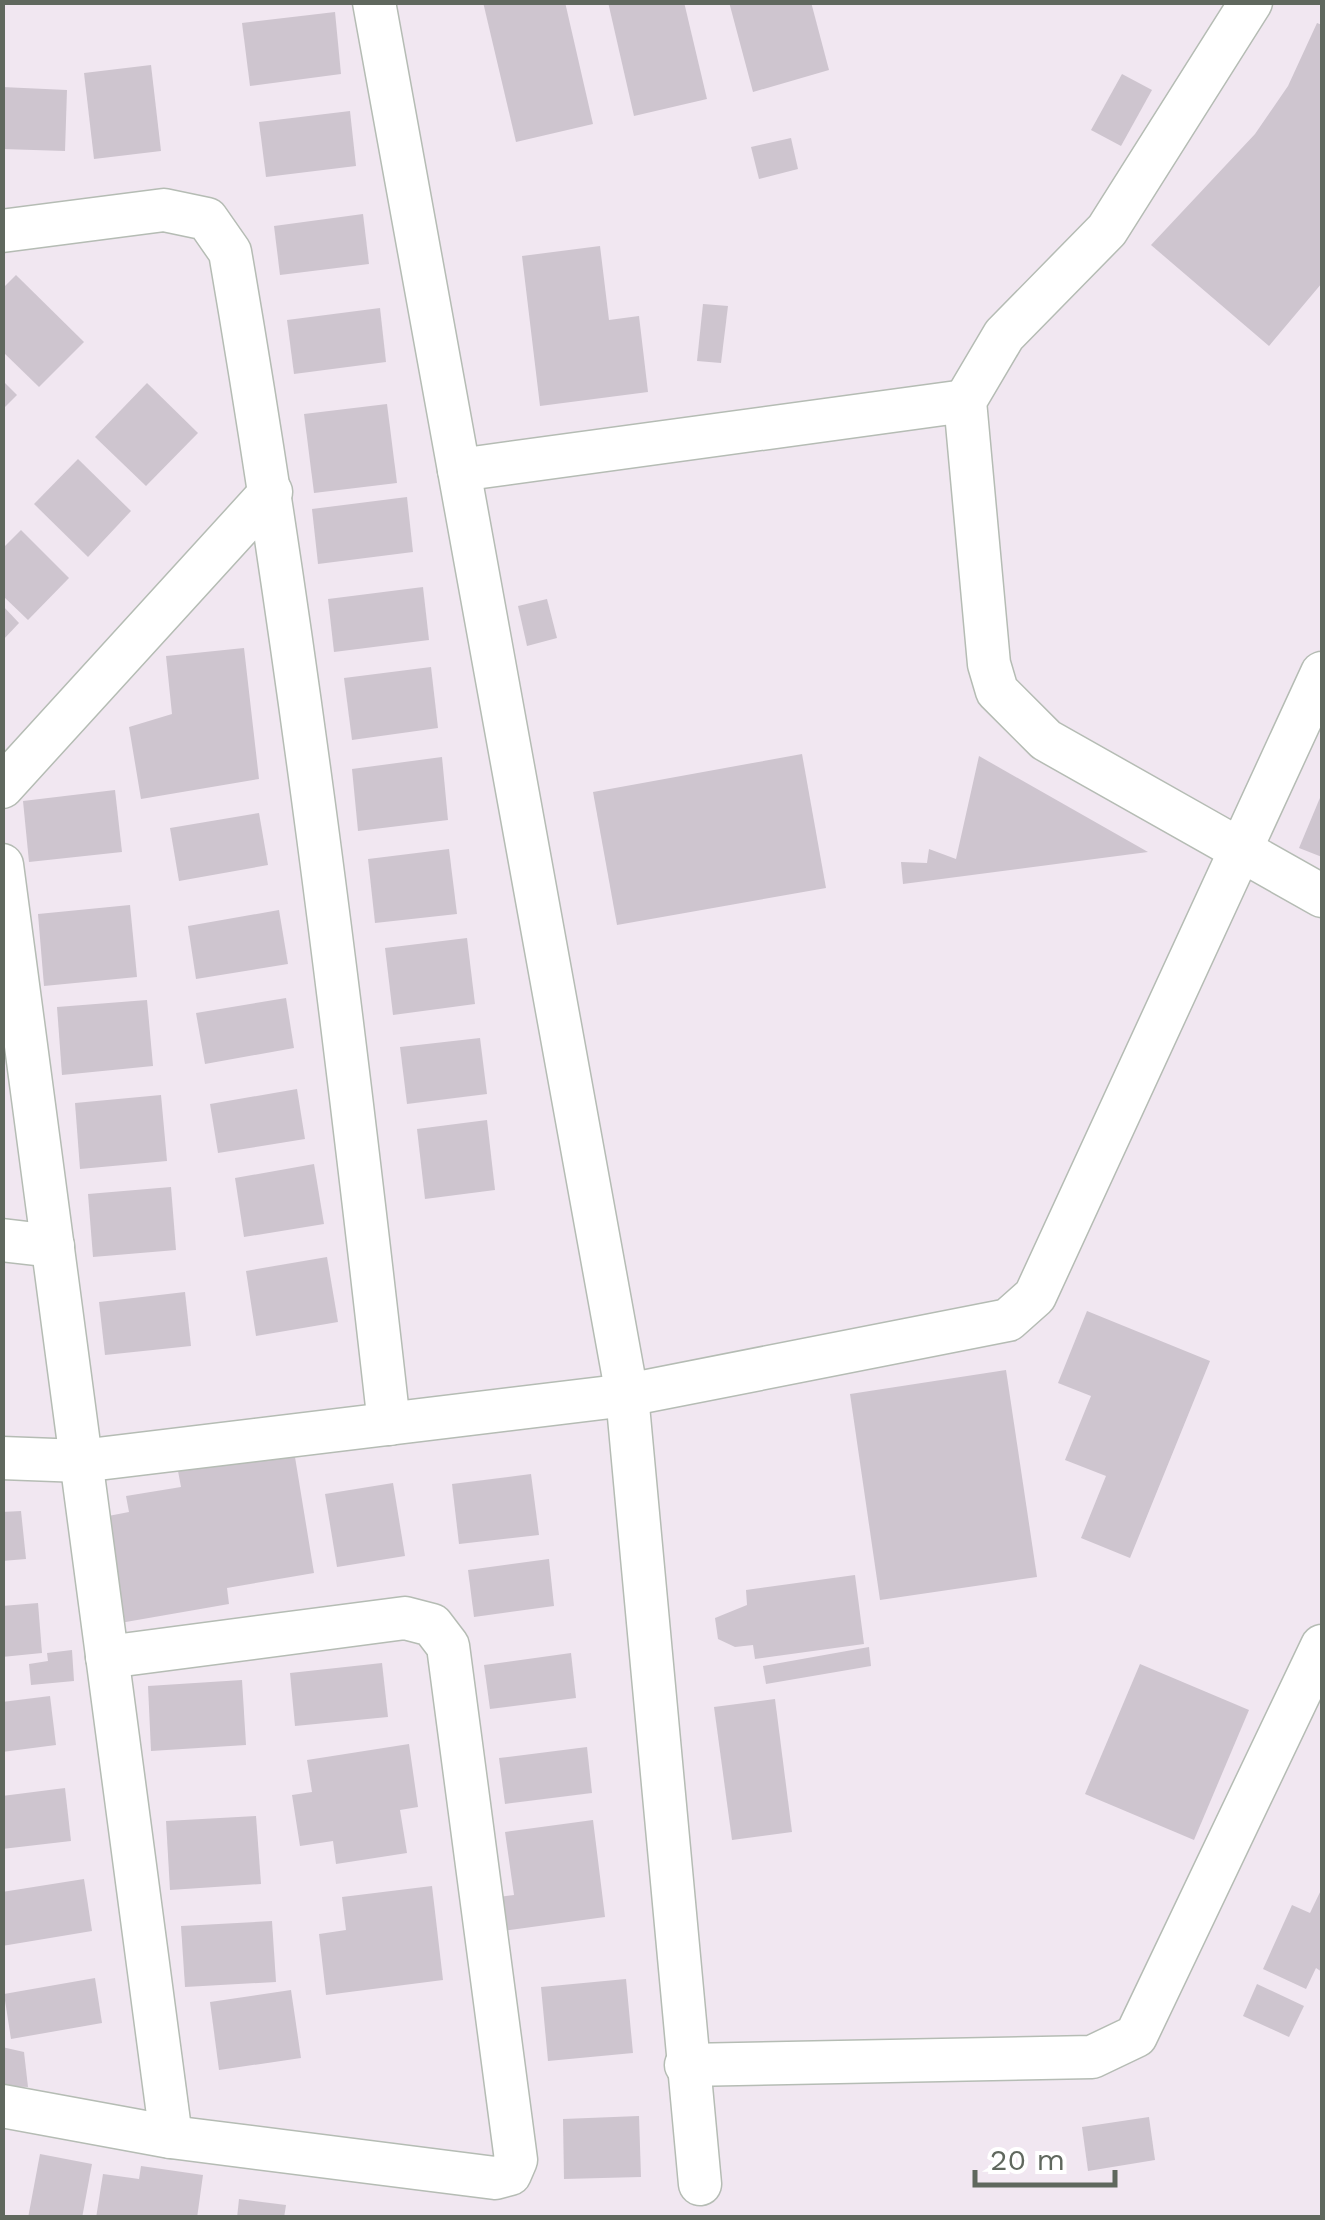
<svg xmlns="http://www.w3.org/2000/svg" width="1325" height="2220" font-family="'Work Sans',sans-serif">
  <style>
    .building { fill: #cec5cf }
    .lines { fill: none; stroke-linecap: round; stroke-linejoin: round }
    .minor-casing { stroke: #b5bcb4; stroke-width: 45 }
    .minor { stroke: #fff; stroke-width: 42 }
  </style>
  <rect width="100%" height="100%" fill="#f1e7f1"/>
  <g class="building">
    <polygon points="483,2 565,2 593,124 516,142"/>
    <polygon points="608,2 684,2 707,99 634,116"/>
    <polygon points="729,2 811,2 829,70 753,92"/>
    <polygon points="335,12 341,74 250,86 242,23"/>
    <polygon points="1317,23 1322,25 1322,283 1269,346 1151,245 1255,134 1288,86"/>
    <polygon points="151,65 161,151 94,159 84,73"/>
    <polygon points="1122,74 1152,90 1121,146 1091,130"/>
    <polygon points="2,87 67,90 65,151 2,149"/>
    <polygon points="350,111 356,166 266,177 259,122"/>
    <polygon points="791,138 798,169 759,179 751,147"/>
    <polygon points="363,214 369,264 280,275 274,226"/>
    <polygon points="600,246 609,320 639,316 648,392 540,406 522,256"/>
    <polygon points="16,275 84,342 39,387 2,351 2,289"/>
    <polygon points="703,304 728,306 721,363 697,361"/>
    <polygon points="380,308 386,362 294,374 287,320"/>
    <polygon points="2,380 17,395 2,410"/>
    <polygon points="147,383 198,433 146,486 95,437"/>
    <polygon points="387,404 397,483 314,493 304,414"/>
    <polygon points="78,459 131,511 88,557 34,504"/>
    <polygon points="407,497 413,552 318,564 312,509"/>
    <polygon points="21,530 69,578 28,620 2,595 2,549"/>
    <polygon points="423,587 429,640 334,652 328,599"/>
    <polygon points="547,599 557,638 527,646 518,606"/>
    <polygon points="3,606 19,623 3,640"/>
    <polygon points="244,648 259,779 141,799 129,727 172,714 166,656"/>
    <polygon points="431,667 438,728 352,740 344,678"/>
    <polygon points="802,754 826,888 617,925 593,792"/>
    <polygon points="979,756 1148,852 903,884 901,862 927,863 929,849 956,859"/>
    <polygon points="442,757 448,820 358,831 352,769"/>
    <polygon points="115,790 122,852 29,862 23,801"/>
    <polygon points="1322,793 1322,857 1299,848"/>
    <polygon points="259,813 268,865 179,881 170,828"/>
    <polygon points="449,849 457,914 375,923 368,859"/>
    <polygon points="130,905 137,977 44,986 38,914"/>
    <polygon points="279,910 288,964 196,979 188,926"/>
    <polygon points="467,938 475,1004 393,1015 385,948"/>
    <polygon points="286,998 294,1048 205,1064 196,1013"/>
    <polygon points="147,1000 153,1066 62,1075 57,1007"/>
    <polygon points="480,1038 487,1094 407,1104 400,1047"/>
    <polygon points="297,1089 305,1139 218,1153 210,1104"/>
    <polygon points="161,1095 167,1161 80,1169 75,1103"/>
    <polygon points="487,1120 495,1190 425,1199 417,1129"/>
    <polygon points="314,1164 324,1224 244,1237 235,1178"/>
    <polygon points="171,1187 176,1250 93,1257 88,1194"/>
    <polygon points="327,1257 338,1322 256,1336 246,1271"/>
    <polygon points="185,1292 191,1346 105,1355 99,1302"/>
    <polygon points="1087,1311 1210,1361 1130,1558 1081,1538 1106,1476 1065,1460 1091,1396 1058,1383"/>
    <polygon points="1006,1370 1037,1577 880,1600 850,1394"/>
    <polygon points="294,1451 314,1573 227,1588 229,1604 120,1623 103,1517 129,1512 126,1496 181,1487 178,1471"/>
    <polygon points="531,1474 539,1535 459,1544 452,1484"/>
    <polygon points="393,1483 405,1556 337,1567 325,1494"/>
    <polygon points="21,1511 26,1559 2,1561 2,1512"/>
    <polygon points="549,1559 554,1606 474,1617 468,1570"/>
    <polygon points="855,1575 864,1644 755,1659 753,1645 735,1647 718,1639 715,1618 747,1605 746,1590"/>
    <polygon points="38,1603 42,1653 2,1657 2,1606"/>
    <polygon points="869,1647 871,1666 766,1684 763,1666"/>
    <polygon points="72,1650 74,1681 31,1685 29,1664 48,1661 47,1653"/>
    <polygon points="571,1653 576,1698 490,1709 484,1665"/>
    <polygon points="382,1663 388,1717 295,1726 290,1673"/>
    <polygon points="1140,1664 1249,1710 1194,1840 1085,1794"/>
    <polygon points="242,1680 246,1745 151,1751 148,1686"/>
    <polygon points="50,1696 56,1745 2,1752 2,1702"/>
    <polygon points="775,1699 792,1832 732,1840 714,1707"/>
    <polygon points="409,1744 418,1807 400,1810 407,1853 336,1864 333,1841 300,1846 292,1795 312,1792 307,1760"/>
    <polygon points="587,1747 592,1793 505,1804 499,1758"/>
    <polygon points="65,1788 71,1841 2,1849 2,1796"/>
    <polygon points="256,1816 261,1884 170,1890 166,1821"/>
    <polygon points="593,1820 605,1917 502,1931 498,1897 514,1895 505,1832"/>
    <polygon points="84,1879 92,1931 2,1946 2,1892"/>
    <polygon points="432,1886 443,1980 326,1995 319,1934 346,1930 342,1897"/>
    <polygon points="1322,1888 1322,1972 1316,1968 1306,1989 1263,1969 1292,1905 1310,1913"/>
    <polygon points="272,1921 276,1982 185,1987 181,1926"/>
    <polygon points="95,1978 102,2023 11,2039 4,1994"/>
    <polygon points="626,1979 633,2053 548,2061 541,1987"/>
    <polygon points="1257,1984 1304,2006 1289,2037 1243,2016"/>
    <polygon points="291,1990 301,2058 219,2070 210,2002"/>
    <polygon points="2,2047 24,2052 28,2087 2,2086"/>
    <polygon points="639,2116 641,2177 564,2179 563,2119"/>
    <polygon points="1149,2117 1155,2160 1088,2171 1082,2127"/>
    <polygon points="40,2154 92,2164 82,2218 28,2218"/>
    <polygon points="141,2166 203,2175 197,2218 96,2218 103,2174 139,2179"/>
    <polygon points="239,2199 286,2205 284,2218 237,2218"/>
  </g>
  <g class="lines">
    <g class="minor-casing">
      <g id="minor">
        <polyline points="374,2 627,1395 700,2184"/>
        <polyline points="1251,2 1107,230 1004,335 965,401 989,664 997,691 1046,740 1322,896"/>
        <path d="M 2,231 L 164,210 L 207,219 L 230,252 C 297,641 345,1032 389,1424"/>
        <polyline points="459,470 965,401"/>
        <polyline points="2,787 271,492"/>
        <polyline points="2,865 171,2137"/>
        <polyline points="2,1240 53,1246"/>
        <polyline points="2,1458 81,1461 627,1395 1008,1320 1035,1296 1322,673"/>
        <polyline points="686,2065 1092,2057 1136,2036 1322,1646"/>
        <polyline points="2,2106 171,2137 495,2178 510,2174 516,2160 448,1646 432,1625 405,1618 107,1657"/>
      </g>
    </g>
    <use href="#minor" class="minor"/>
  </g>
  <rect width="1325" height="2220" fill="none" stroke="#60685e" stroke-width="10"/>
  <path d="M975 2170v15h140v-15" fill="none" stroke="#60685e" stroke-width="5"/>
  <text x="990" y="2170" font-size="30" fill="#60685e" stroke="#ffffff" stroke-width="8" paint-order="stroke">20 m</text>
</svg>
